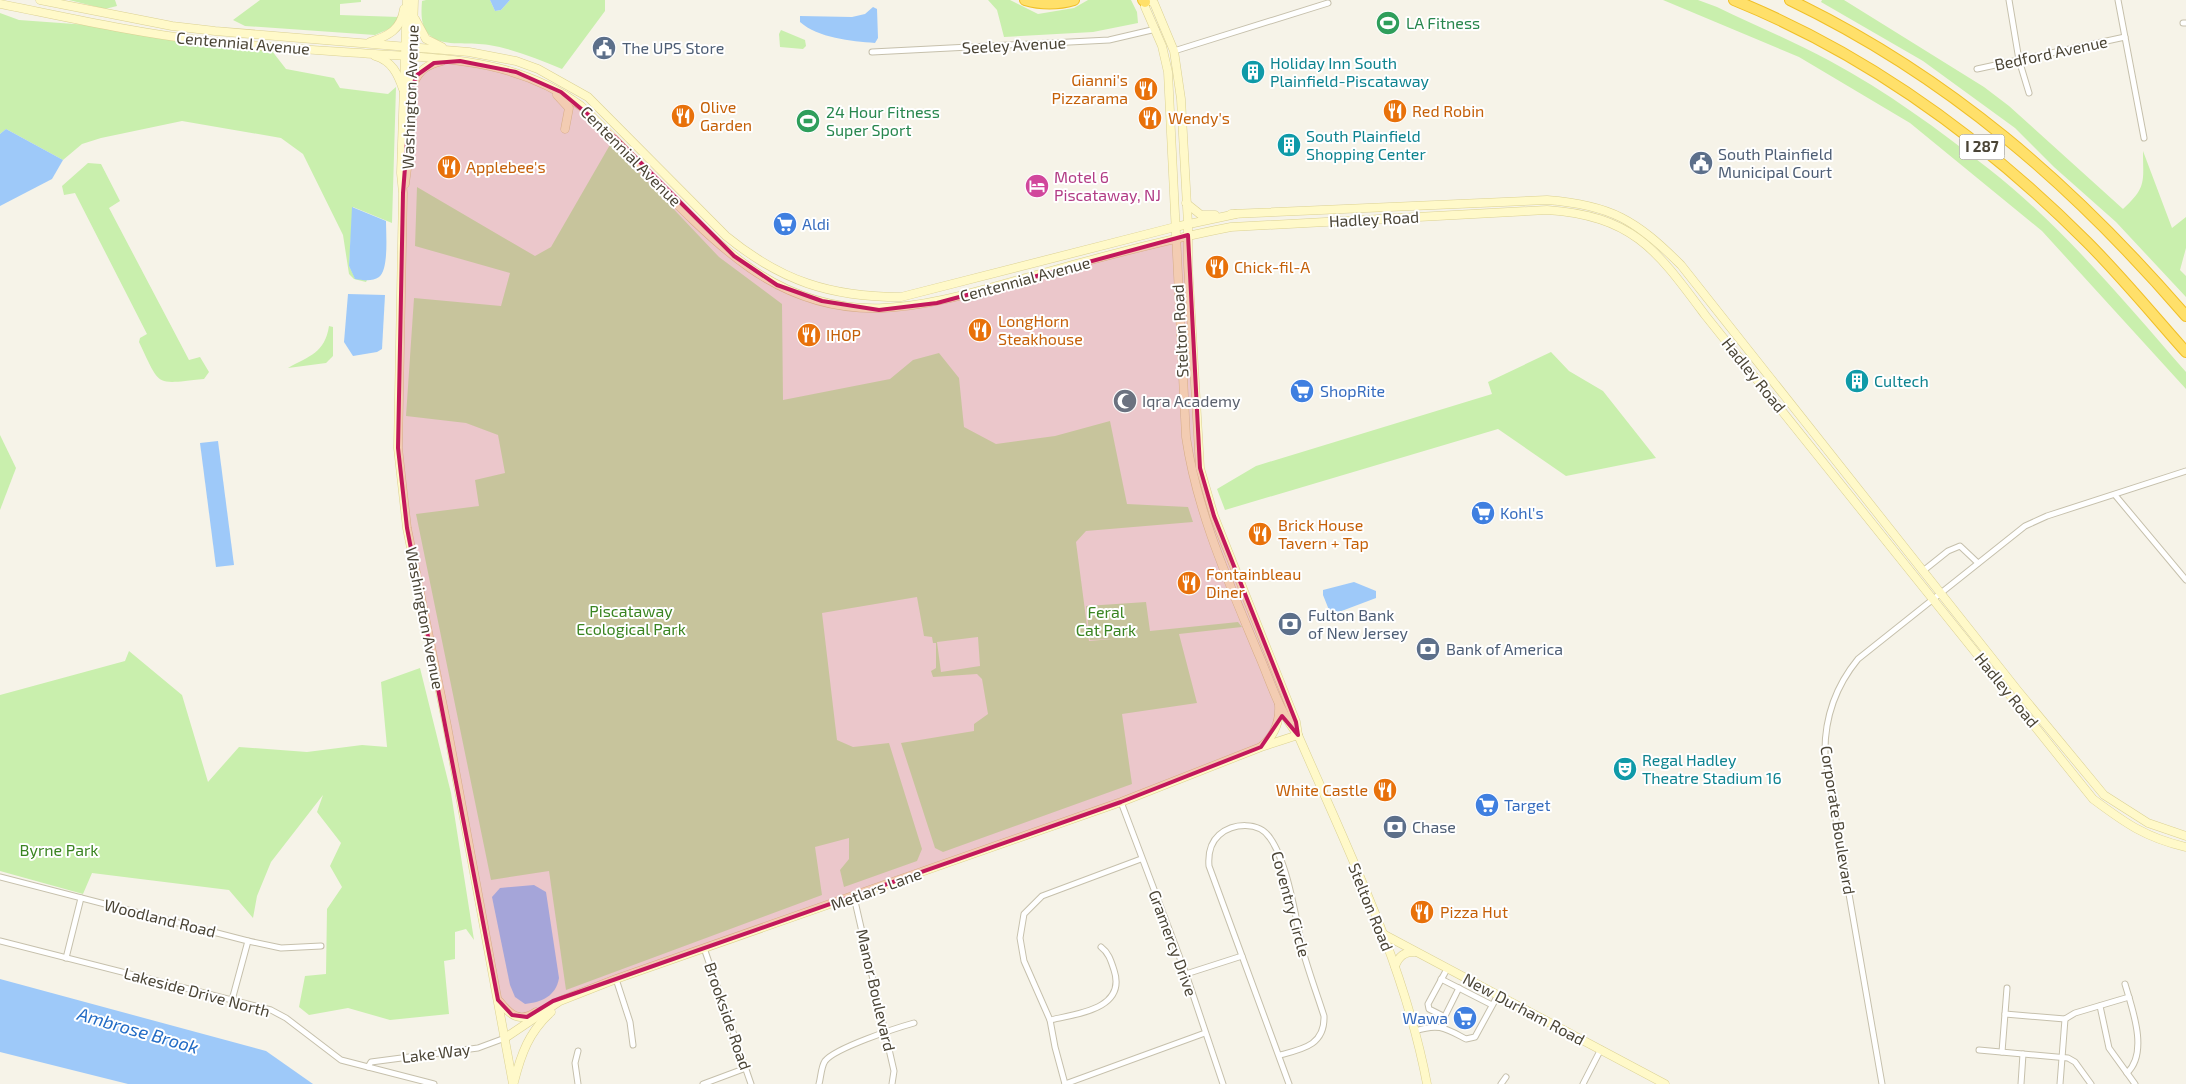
<svg xmlns="http://www.w3.org/2000/svg" width="2186" height="1084" font-family="'Exo 2',sans-serif">
  <style>
    .green { fill: #c9efad; fill-rule: evenodd }
    .water { fill: #9ec9f9 }
    .lines { fill: none; stroke-linecap: round; stroke-linejoin: round }
    .street-casing { stroke: #c6c0ac; stroke-width: 7 }
    .secondary-casing { stroke: #dbd193; stroke-width: 9 }
    .highway-casing { stroke: #f0bf28; stroke-width: 12 }
    .street { stroke: #fff; stroke-width: 5 }
    .secondary { stroke: #fff9c9; stroke-width: 8 }
    .highway { stroke: #ffe06a; stroke-width: 10 }
    .marked { fill: #c2185b; fill-opacity: 0.2; stroke: #c2185b; stroke-width: 4; stroke-linejoin: round }
    .labels { text-anchor: middle; stroke-width: 4; stroke-linejoin: round; paint-order: stroke }
    .shield { fill: #fff; stroke: #817d72; stroke-width: 1 }
    .shield-label { font-size: 15px; font-weight: bold; fill: #4b4536 }
    .leisure-label { font-size: 16px; fill: #27864d; stroke: #fff; text-anchor: start }
    .street-label { font-size: 16px; fill: #4b4536; stroke: #fff }
    .service-label { font-size: 16px; fill: #4e5e75; stroke: #fff; text-anchor: start }
    .culture-label { font-size: 16px; fill: #0d838f; stroke: #fff; text-anchor: start }
    .food-label { font-size: 16px; fill: #c56008; stroke: #fff; text-anchor: start }
    .hotel-label { font-size: 16px; fill: #b23c85; stroke: #fff; text-anchor: start }
    .shop-label { font-size: 16px; fill: #366cbe; stroke: #fff; text-anchor: start }
    .worship-label { font-size: 16px; fill: #5b616d; stroke: #fff; text-anchor: start }
    .park-label { font-size: 16px; fill: #3a8421; stroke: #fff }
    .water-label { font-size: 18px; font-style: italic; fill: #216bc5; stroke: #fff }
  </style>
  <rect width="100%" height="100%" fill="#f6f3e8"/>
  <g class="green">
    <polygon points="69,0 115,0 117,6 105,9"/>
    <polygon points="260,0 361,0 361,2 340,4 340,15 399,17 391,28 375,35 245,26 233,20"/>
    <path d="M 426,0 L 490,0 L 495,11 L 501,10 L 510,0 L 605,0 L 605,11 L 562,69 C 538,59 514,49 489,45 C 472,42 450,46 435,39 C 420,31 421,15 422,1 Z"/>
    <polygon points="988,0 1010,0 1038,14 1074,8 1088,0 1131,0 1137,12 1138,23 1093,32 1004,37 997,10"/>
    <path d="M 1663,0 L 1698,0 L 1717,7 C 1754,25 1793,41 1830,61 C 1886,91 1939,130 1989,169 C 2063,227 2124,301 2186,372 L 2186,389 L 2042,231 L 1910,123 L 1799,57 Z"/>
    <path d="M 1822,0 L 1844,0 L 1984,87 L 2009,106 L 2123,209 C 2147,187 2143,182 2143,151 L 2172,228 L 2186,217 L 2186,248 L 2180,270 L 2186,276 L 2186,297 L 2116,222 L 2054,167 L 2015,128 L 1923,61 L 1821,2 Z"/>
    <polygon points="0,13 19,20 102,26 190,44 272,51 286,69 334,78 340,88 388,94 396,87 392,223 353,207 349,266 355,278 367,280 366,282 354,279 349,274 343,235 303,154 281,138 182,121 101,138 82,144 63,160 6,129 0,134"/>
    <polygon points="781,30 805,40 806,46 803,49 780,47 779,34"/>
    <path d="M 611,143 L 719,257 L 782,304 L 783,400 L 890,379 L 913,360 L 939,353 L 959,378 L 964,427 L 996,444 L 1055,436 L 1110,421 L 1127,504 L 1188,507 L 1193,522 L 1086,531 L 1076,542 L 1089,641 L 1112,639 L 1090,640 L 1086,606 L 1146,602 L 1150,631 L 1238,622 L 1242,627 L 1179,634 L 1197,703 L 1122,714 L 1132,784 L 943,852 L 935,848 L 901,743 L 974,731 L 974,724 L 988,714 L 982,679 L 977,674 L 933,677 L 931,671 L 936,668 L 936,643 L 933,643 L 932,637 L 924,636 L 917,597 L 822,613 L 837,740 L 853,747 L 889,743 L 922,849 L 917,861 L 844,887 L 840,870 L 849,859 L 849,838 L 815,847 L 822,895 L 566,990 L 549,871 L 491,880 L 416,514 L 479,506 L 475,480 L 505,473 L 498,435 L 466,423 L 406,416 L 414,298 L 501,306 L 510,273 L 415,246 L 417,187 L 535,256 L 551,247 ZM 978,637 L 980,666 L 941,672 L 937,642 Z"/>
    <path d="M 88,163 L 101,164 L 120,201 L 109,208 L 189,360 L 200,357 L 209,372 L 204,379 C 154,384 161,388 139,342 L 140,338 L 147,334 L 75,193 L 64,195 L 62,186 Z"/>
    <path d="M 329,326 L 333,327 L 333,356 L 326,363 L 288,368 C 309,356 325,353 329,326 Z"/>
    <polygon points="1551,352 1569,371 1603,391 1656,458 1566,476 1498,429 1225,510 1217,489 1256,466 1492,394 1488,382"/>
    <polygon points="0,435 16,468 0,510"/>
    <polygon points="129,651 182,695 208,782 239,747 307,752 362,745 387,747 381,682 420,668 451,793 474,940 466,929 455,932 455,959 444,961 449,1014 390,1020 348,1008 309,1015 299,1007 305,976 326,974 327,909 342,887 330,866 341,843 317,812 323,795 271,862 257,896 253,918 229,890 92,873 83,894 0,871 0,695 125,661"/>
  </g>
  <g class="water">
    <polygon points="490,0 510,0 501,10 495,11"/>
    <path d="M 873,7 L 877,9 L 878,38 L 875,43 C 851,41 818,38 800,22 L 800,16 L 852,17 L 865,14 Z"/>
    <polygon points="6,129 63,160 52,179 0,206 0,134"/>
    <path d="M 352,207 L 386,221 C 386,233 389,270 379,277 C 372,282 363,280 355,279 L 349,266 Z"/>
    <polygon points="348,294 385,295 382,349 377,352 353,356 344,342"/>
    <polygon points="218,441 234,565 216,567 200,443"/>
    <polygon points="1354,582 1376,591 1376,598 1331,615 1323,595 1323,590"/>
    <path d="M 534,885 L 546,892 L 559,978 C 556,996 542,1002 525,1004 L 515,997 L 510,985 L 492,897 L 500,888 Z"/>
    <polygon points="0,979 266,1051 313,1084 128,1084 0,1052"/>
  </g>
  <g class="lines">
    <g class="street-casing">
      <g id="street">
        <polyline points="2009,0 2019,60 2029,93"/>
        <polyline points="2118,0 2144,138"/>
        <polyline points="2183,23 2186,23"/>
        <polyline points="1174,51 1328,3"/>
        <polyline points="872,52 1109,40 1156,29"/>
        <polyline points="1977,69 2125,37"/>
        <polyline points="2115,495 2186,580"/>
        <polyline points="1923,571 1948,551 1960,546 1978,563"/>
        <polyline points="1121,802 1186,974 1223,1084"/>
        <polyline points="0,877 248,941 281,948 321,946"/>
        <polyline points="854,897 894,1071 892,1084"/>
        <polyline points="0,941 271,1010 286,1018 341,1060 434,1084"/>
        <polyline points="704,948 751,1084"/>
        <polyline points="66,958 81,898"/>
        <polyline points="1186,974 1242,956"/>
        <polyline points="616,979 630,1022 633,1045"/>
        <polyline points="1441,979 1492,1005"/>
        <path d="M 2125,984 C 2132,1008 2149,1053 2127,1073"/>
        <polyline points="232,1000 248,941"/>
        <polyline points="2100,1006 2109,1048 2135,1084"/>
        <polyline points="2005,1014 2065,1019"/>
        <polyline points="1445,1017 1429,1009 1428,1004 1447,969"/>
        <polyline points="2065,1019 2075,1013 2129,997"/>
        <path d="M 1050,1020 C 1077,1014 1127,1009 1114,970 C 1111,961 1109,953 1101,947"/>
        <polyline points="1444,1027 1443,1020 1459,988"/>
        <path d="M 1415,1031 C 1439,1023 1445,1028 1466,1039 L 1475,1037 L 1498,995"/>
        <polyline points="1979,1050 2068,1058 2075,1062 2091,1084"/>
        <polyline points="578,1051 575,1063 578,1084"/>
        <polyline points="2002,1052 2007,988"/>
        <path d="M 1280,1055 C 1303,1049 1325,1045 1324,1016 C 1317,994 1309,973 1303,951 C 1296,920 1288,863 1270,838 C 1259,821 1233,823 1219,835 C 1210,843 1208,854 1209,866 L 1289,1084"/>
        <polyline points="368,1067 371,1062 478,1048 505,1038"/>
        <polyline points="703,1084 746,1068"/>
        <path d="M 819,1084 C 821,1077 821,1067 825,1061 C 835,1048 896,1028 914,1023"/>
        <polyline points="1065,1084 1055,1047 1050,1020 1024,961 1020,938 1024,914 1042,896 1141,859"/>
        <polyline points="1065,1084 1205,1033"/>
        <polyline points="1501,1084 1506,1077"/>
        <polyline points="1583,1084 1601,1049"/>
        <path d="M 1882,1084 L 1825,756 C 1824,720 1835,687 1858,659 L 2025,526 L 2047,516 L 2186,471"/>
        <polyline points="2021,1084 2023,1054"/>
        <polyline points="2060,1084 2065,1019"/>
      </g>
    </g>
    <g class="secondary-casing">
      <g id="secondary">
        <path d="M 40,0 L 172,26 L 215,31 L 469,52 L 516,61 L 538,69 L 588,97 L 726,236 C 781,281 830,297 901,297 L 1175,227 L 1236,214"/>
        <polyline points="407,0 401,173 403,193 398,448 407,528 447,726 513,1084"/>
        <path d="M 1145,0 L 1145,7 L 1162,46 L 1168,72 L 1186,437 C 1197,512 1229,583 1258,653 C 1270,680 1279,712 1298,735 C 1347,848 1404,962 1427,1084"/>
        <polyline points="1149,0 1154,3 1174,51 1181,99 1188,224 1188,265 1200,468 1214,516 1296,722 1298,735"/>
        <path d="M 0,4 C 66,17 131,32 198,40 C 257,47 316,50 375,54 C 450,59 518,60 581,106 C 636,157 690,226 750,268 C 852,339 941,300 1047,272 C 1108,255 1169,239 1231,227 L 1547,210 C 1633,216 1656,249 1705,315 L 2093,799 C 2125,823 2146,838 2186,847"/>
        <polyline points="415,19 426,39 442,47"/>
        <path d="M 370,42 C 388,36 401,30 404,9"/>
        <path d="M 375,56 C 392,61 398,74 403,89"/>
        <path d="M 414,83 C 419,70 428,64 442,61"/>
        <polyline points="557,95 569,108 565,129"/>
        <polyline points="405,184 409,153 414,0"/>
        <polyline points="1186,203 1201,215 1215,215"/>
        <path d="M 1231,214 L 1547,200 C 1611,205 1636,220 1681,265 L 2018,691 L 2104,795 L 2148,823 L 2186,836"/>
        <path d="M 1262,746 C 1275,735 1280,722 1279,705"/>
        <polyline points="1383,934 1665,1084"/>
        <path d="M 1395,966 C 1399,956 1404,952 1415,952"/>
        <path d="M 500,1002 C 510,1015 520,1023 536,1012"/>
        <polyline points="505,1038 560,1001 616,979 1121,802 1261,747 1298,735"/>
        <path d="M 514,1082 C 521,1054 529,1032 551,1012"/>
      </g>
    </g>
    <g class="highway-casing">
      <g id="highway">
        <path d="M 1025,0 C 1042,5 1057,5 1074,0"/>
        <polyline points="1143,0 1145,2"/>
        <path d="M 1734,0 C 1867,54 1986,141 2087,242 C 2122,277 2153,315 2186,352"/>
        <path d="M 1790,0 C 1948,76 2072,184 2186,316"/>
      </g>
    </g>
    <use href="#street" class="street"/>
    <use href="#secondary" class="secondary"/>
    <use href="#highway" class="highway"/>
  </g>
  <path class="marked" d="M 460,61 L 516,72 L 561,92 L 615,137 L 734,256 L 777,285 L 822,301 L 879,310 L 937,303 L 1188,235 L 1200,468 L 1214,516 L 1296,722 L 1298,735 L 1282,716 L 1261,747 L 1121,802 L 616,979 L 553,1001 L 527,1017 L 512,1015 L 498,1000 L 407,528 L 398,448 L 403,193 L 411,90 L 417,75 L 434,63 Z"/>
  <defs>
    <g id="stadium-disc" transform="scale(1.25)"><circle r="9.5" fill="#2e9e5b" stroke="#fff"/><path d="M0-5a6.5 5 0 1 0 0 10a6.5 5 0 1 0 0-10ZM-3.5-1.8h7v3.6h-7Z" fill="#fff"/></g>
    <g id="civic-disc" transform="scale(1.25)"><circle r="9.5" fill="#5c6f8a" stroke="#fff"/><path d="M-.6-6.5H3V-4.5H.6V-3L4-1V1h2V6H-6V1h2V-1L-.6-3ZM-1.2 2.5V6h2.4V2.5Z" fill="#fff"/></g>
    <g id="building-disc" transform="scale(1.25)"><circle r="9.5" fill="#0f9aa8" stroke="#fff"/><path d="M-4-6H4V6H1V3H-1V6H-4ZM-2.5-4.3h1.7v1.8h-1.7ZM.8-4.3h1.7v1.8H.8ZM-2.5-1h1.7V.8h-1.7ZM.8-1h1.7V.8H.8Z" fill="#fff"/></g>
    <g id="restaurant-disc" transform="scale(1.25)"><circle r="9.5" fill="#e8710a" stroke="#fff"/><path d="M-5-6h1v4h1v-4h1v4h1v-4h1v5L-1.5 .5V6h-2V.5L-5-1ZM5-6V6H3V1.5H1.5Q1.5-4 5-6Z" fill="#fff"/></g>
    <g id="hotel-disc" transform="scale(1.25)"><circle r="9.5" fill="#d1479c" stroke="#fff"/><path d="M-6-4.5h1.5V1H6V5H4.5V3h-9V5H-6ZM-4 0a1.8 1.8 0 1 1 3.6 0ZM.5 0V-2.5h3Q6-2.5 6 0Z" fill="#fff"/></g>
    <g id="supermarket-disc" transform="scale(1.25)"><circle r="9.5" fill="#3f7fe0" stroke="#fff"/><path d="M-6-5.5h2.5l.6 2H6L4.5 2H-2.5L-4.4-4H-6ZM-1.5 3.2a1.3 1.3 0 1 0 .1 0ZM3 3.2a1.3 1.3 0 1 0 .1 0Z" fill="#fff"/></g>
    <g id="mosque-disc" transform="scale(1.25)"><circle r="9.5" fill="#6b7280" stroke="#fff"/><path d="M3.5-4.9A6 6 0 1 0 3.5 4.9A5 5 0 1 1 3.5-4.9Z" fill="#fff"/></g>
    <g id="bank-disc" transform="scale(1.25)"><circle r="9.5" fill="#5c6f8a" stroke="#fff"/><path d="M-6-4H6V4H-6ZM0-2.3a2.3 2.3 0 1 0 0 4.6a2.3 2.3 0 1 0 0-4.6Z" fill="#fff"/></g>
    <g id="theatre-disc" transform="scale(1.25)"><circle r="9.5" fill="#0f9aa8" stroke="#fff"/><path d="M-5-5.5Q0-4 5-5.5V0Q5 5 0 6Q-5 5-5 0ZM-3.3-2.5H-1v1.5H-3.3ZM1-2.5H3.3v1.5H1ZM-2.8 1Q0 5.5 2.8 1Z" fill="#fff"/></g>
  </defs>
  <g fill-rule="evenodd">
    <use href="#stadium-disc" x="1388" y="23"/>
    <use href="#civic-disc" x="604" y="48"/>
    <use href="#building-disc" x="1253" y="72"/>
    <use href="#restaurant-disc" x="1146" y="89"/>
    <use href="#restaurant-disc" x="1395" y="111"/>
    <use href="#restaurant-disc" x="683" y="116"/>
    <use href="#restaurant-disc" x="1150" y="118"/>
    <use href="#stadium-disc" x="808" y="121"/>
    <use href="#building-disc" x="1289" y="145"/>
    <use href="#civic-disc" x="1701" y="163"/>
    <use href="#restaurant-disc" x="449" y="167"/>
    <use href="#hotel-disc" x="1037" y="186"/>
    <use href="#supermarket-disc" x="785" y="224"/>
    <use href="#restaurant-disc" x="1217" y="267"/>
    <use href="#restaurant-disc" x="980" y="330"/>
    <use href="#restaurant-disc" x="809" y="335"/>
    <use href="#building-disc" x="1857" y="381"/>
    <use href="#supermarket-disc" x="1302" y="391"/>
    <use href="#mosque-disc" x="1125" y="401"/>
    <use href="#supermarket-disc" x="1483" y="513"/>
    <use href="#restaurant-disc" x="1260" y="534"/>
    <use href="#restaurant-disc" x="1189" y="583"/>
    <use href="#bank-disc" x="1290" y="624"/>
    <use href="#bank-disc" x="1428" y="649"/>
    <use href="#theatre-disc" x="1625" y="769"/>
    <use href="#restaurant-disc" x="1385" y="790"/>
    <use href="#supermarket-disc" x="1487" y="805"/>
    <use href="#bank-disc" x="1395" y="827"/>
    <use href="#restaurant-disc" x="1422" y="912"/>
    <use href="#supermarket-disc" x="1465" y="1018"/>
  </g>
  <g class="labels">
    <rect class="shield" x="1959.5" y="134.5" width="45" height="25" rx="4"/>
    <g class="shield-label">
      <text x="1982" y="152">I 287</text>
    </g>
    <g class="leisure-label">
      <text x="1406" y="29">LA Fitness</text>
      <text x="826" y="118">24 Hour Fitness<tspan x="826" dy="18">Super Sport</tspan></text>
    </g>
    <g class="street-label">
      <text transform="translate(243 43) rotate(5)" y="6">Centennial Avenue</text>
      <text transform="translate(1014 45) rotate(-3)" y="6">Seeley Avenue</text>
      <text transform="translate(2051 53) rotate(-12)" y="6">Bedford Avenue</text>
      <text transform="translate(410 97) rotate(-88)" y="6">Washington Avenue</text>
      <text transform="translate(631 156) rotate(45)" y="6">Centennial Avenue</text>
      <text transform="translate(1374 219) rotate(-3)" y="6">Hadley Road</text>
      <text transform="translate(1025 279) rotate(-15)" y="6">Centennial Avenue</text>
      <text transform="translate(1180 331) rotate(-93)" y="6">Stelton Road</text>
      <text transform="translate(1754 375) rotate(51)" y="6">Hadley Road</text>
      <text transform="translate(425 618) rotate(79)" y="6">Washington Avenue</text>
      <text transform="translate(2007 690) rotate(51)" y="6">Hadley Road</text>
      <text transform="translate(1838 820) rotate(81)" y="6">Corporate Boulevard</text>
      <text transform="translate(876 889) rotate(-20)" y="6">Metlars Lane</text>
      <text transform="translate(1291 904) rotate(75)" y="6">Coventry Circle</text>
      <text transform="translate(1371 907) rotate(68)" y="6">Stelton Road</text>
      <text transform="translate(160 918) rotate(14)" y="6">Woodland Road</text>
      <text transform="translate(1173 943) rotate(70)" y="6">Gramercy Drive</text>
      <text transform="translate(876 990) rotate(77)" y="6">Manor Boulevard</text>
      <text transform="translate(197 992) rotate(15)" y="6">Lakeside Drive North</text>
      <text transform="translate(1524 1009) rotate(28)" y="6">New Durham Road</text>
      <text transform="translate(728 1016) rotate(71)" y="6">Brookside Road</text>
      <text transform="translate(436 1053) rotate(-7)" y="6">Lake Way</text>
    </g>
    <g class="service-label">
      <text x="622" y="54">The UPS Store</text>
      <text x="1718" y="160">South Plainfield<tspan x="1718" dy="18">Municipal Court</tspan></text>
      <text x="1308" y="621">Fulton Bank<tspan x="1308" dy="18">of New Jersey</tspan></text>
      <text x="1446" y="655">Bank of America</text>
      <text x="1412" y="833">Chase</text>
    </g>
    <g class="culture-label">
      <text x="1270" y="69">Holiday Inn South<tspan x="1270" dy="18">Plainfield-Piscataway</tspan></text>
      <text x="1306" y="142">South Plainfield<tspan x="1306" dy="18">Shopping Center</tspan></text>
      <text x="1874" y="387">Cultech</text>
      <text x="1642" y="766">Regal Hadley<tspan x="1642" dy="18">Theatre Stadium 16</tspan></text>
    </g>
    <g class="food-label">
      <text x="1128" y="86" text-anchor="end">Gianni's<tspan x="1128" dy="18">Pizzarama</tspan></text>
      <text x="700" y="113">Olive<tspan x="700" dy="18">Garden</tspan></text>
      <text x="1412" y="117">Red Robin</text>
      <text x="1168" y="124">Wendy's</text>
      <text x="466" y="173">Applebee's</text>
      <text x="1234" y="273">Chick-fil-A</text>
      <text x="998" y="327">LongHorn<tspan x="998" dy="18">Steakhouse</tspan></text>
      <text x="826" y="341">IHOP</text>
      <text x="1278" y="531">Brick House<tspan x="1278" dy="18">Tavern + Tap</tspan></text>
      <text x="1206" y="580">Fontainbleau<tspan x="1206" dy="18">Diner</tspan></text>
      <text x="1368" y="796" text-anchor="end">White Castle</text>
      <text x="1440" y="918">Pizza Hut</text>
    </g>
    <g class="hotel-label">
      <text x="1054" y="183">Motel 6<tspan x="1054" dy="18">Piscataway, NJ</tspan></text>
    </g>
    <g class="shop-label">
      <text x="802" y="230">Aldi</text>
      <text x="1320" y="397">ShopRite</text>
      <text x="1500" y="519">Kohl's</text>
      <text x="1504" y="811">Target</text>
      <text x="1448" y="1024" text-anchor="end">Wawa</text>
    </g>
    <g class="worship-label">
      <text x="1142" y="407">Iqra Academy</text>
    </g>
    <g class="park-label">
      <text x="631" y="617">Piscataway<tspan x="631" dy="18">Ecological Park</tspan></text>
      <text x="1106" y="618">Feral<tspan x="1106" dy="18">Cat Park</tspan></text>
      <text x="59" y="856">Byrne Park</text>
    </g>
    <g class="water-label">
      <text transform="translate(138 1031) rotate(16)" y="6">Ambrose Brook</text>
    </g>
  </g>
</svg>
